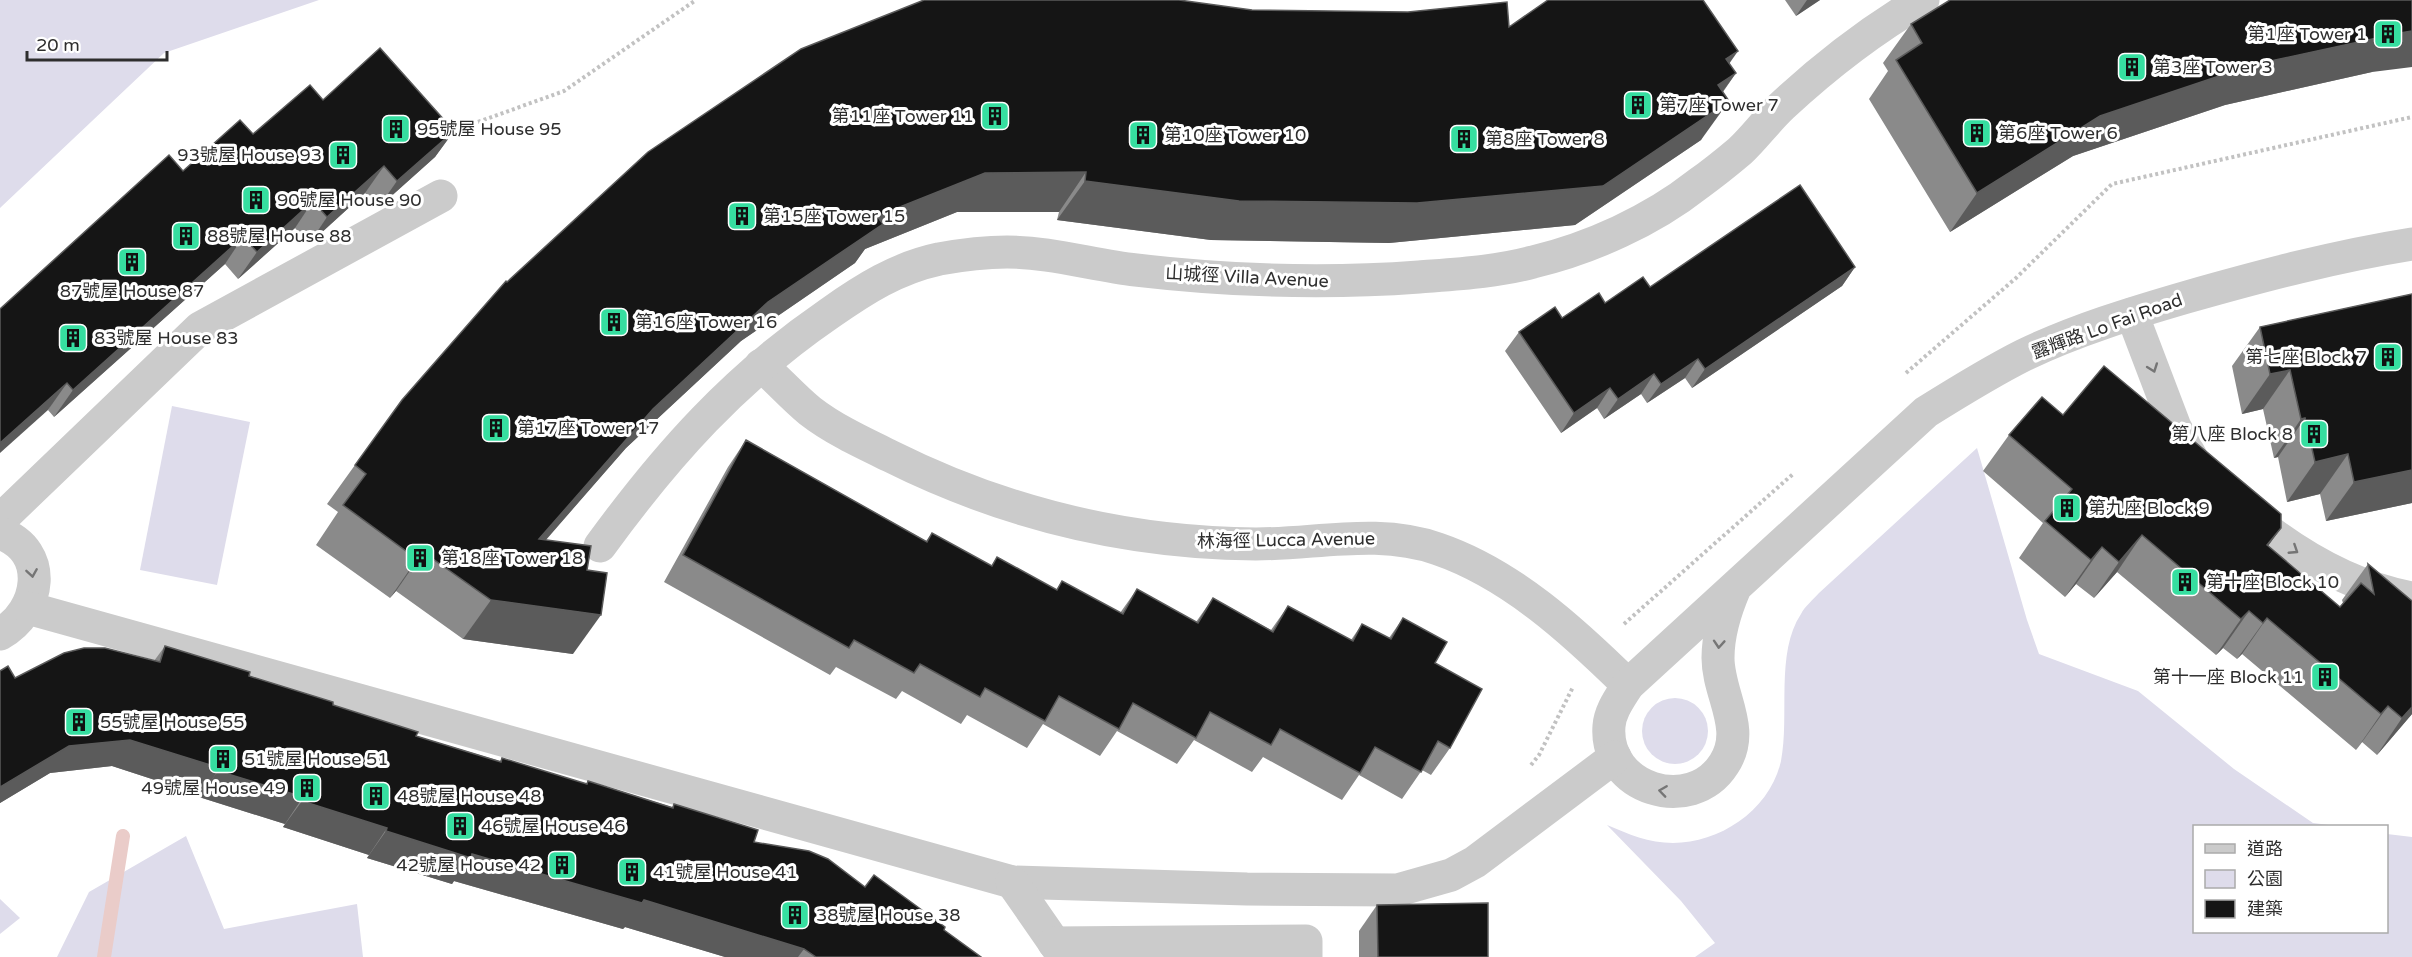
<svg xmlns="http://www.w3.org/2000/svg" width="2412" height="957" font-family="'Varela Round','Noto Sans TC',sans-serif">
  <style>
    .green { fill: #dedceb }
    .lines { fill: none; stroke-linecap: round; stroke-linejoin: round }
    .stream { stroke: #eaccc9; stroke-width: 14 }
    .path { stroke: #c2c2c2; stroke-width: 4; stroke-dasharray: 3 3; stroke-linecap: butt }
    .minor { stroke: #cbcbcb; stroke-width: 33 }
    .wall { fill: #8a8a8a }
    .shaded-wall { fill: #5b5b5b }
    .building { fill: #151515; stroke: #5b5b5b; stroke-width: 1.5 }
    .oneway { stroke: #757575 }
    .labels { text-anchor: middle; stroke-width: 6; stroke-linejoin: round; paint-order: stroke }
    .poi-label { font-size: 18px; fill: #2e2e2e; stroke: #fff; text-anchor: start }
    .street-label { font-size: 18px; fill: #2e2e2e; stroke: #fff }
  </style>
  <rect width="100%" height="100%" fill="#fff"/>
  <g class="green">
    <polygon points="0,0 319,0 164,53 0,208"/>
    <polygon points="172,406 250,422 217,585 140,570"/>
    <path d="M 1977,448 L 2027,620 L 2039,654 L 2138,691 L 2234,769 L 2313,823 L 2337,826 L 2194,826 L 2194,932 L 2386,932 L 2387,834 L 2412,837 L 2412,957 L 1695,957 L 1715,943 L 1681,901 L 1607,825 C 1628,834 1649,843 1673,843 C 1720,843 1770,810 1781,761 C 1790,716 1775,653 1801,614 C 1805,606 1813,600 1819,593 Z"/>
    <circle cx="1675" cy="731" r="33"/>
    <polygon points="186,836 224,929 357,904 363,957 57,957 89,892"/>
    <polygon points="0,899 20,918 0,934"/>
  </g>
  <g class="lines">
    <polyline class="stream" points="104,957 123,836"/>
    <g class="path">
      <polyline points="478,122 564,91 696,0"/>
      <polyline points="1906,373 2016,278 2112,184 2412,117"/>
      <polyline points="1624,624 1793,474"/>
      <polyline points="1531,765 1539,755 1573,687"/>
    </g>
    <g class="minor">
      <polyline points="2132,314 2175,427 2195,464"/>
      <path d="M 761,365 C 778,380 793,397 810,411 C 833,429 863,443 890,456 C 1004,513 1128,543 1256,544 C 1317,544 1379,528 1438,549 C 1511,574 1573,631 1628,685"/>
      <path d="M 2240,508 C 2290,551 2346,586 2412,598"/>
      <polyline points="0,520 200,328 441,196"/>
      <path d="M 0,533 C 50,551 41,611 0,634"/>
      <path d="M 600,546 C 667,454 735,378 830,313 C 864,289 897,268 939,259 C 961,255 984,252 1007,252 C 1050,252 1093,265 1136,270 C 1230,281 1325,284 1419,277 C 1457,274 1496,272 1533,262 C 1591,248 1651,221 1698,184 C 1712,174 1727,162 1740,151 C 1755,137 1767,120 1782,106 C 1824,67 1873,29 1923,0"/>
      <path d="M 1735,588 C 1725,611 1718,633 1718,658 C 1718,695 1747,729 1724,764 C 1691,816 1604,789 1609,726 C 1610,711 1620,698 1628,685 L 1926,412 C 1958,392 1990,372 2024,355 C 2076,330 2132,313 2187,297 C 2261,276 2336,256 2412,244"/>
      <polyline points="28,608 1012,882 1247,889 1398,890 1451,875 1475,862 1615,757"/>
      <polyline points="1012,882 1064,957"/>
      <polyline points="1054,943 1306,941 1306,957"/>
    </g>
  </g>
  <g class="wall">
    <polygon points="1785,0 1820,0 1796,16"/>
    <polygon points="1252,10 1509,27 1729,64 1736,73 1723,92 1701,140 1575,225 1389,243 1211,240 1057,220 1059,212 957,212 865,249 855,263 741,341 626,448 545,540 573,654 463,639 396,591 390,598 316,545 338,512 327,504 355,465 507,282"/>
    <polygon points="1911,24 2372,72 2225,105 2073,156 1950,232 1869,99 1888,71 1883,63"/>
    <polygon points="323,100 454,131 435,157 378,208 365,193 309,244 295,228 238,279 225,264 54,417 48,410 183,171 253,134"/>
    <polygon points="1855,267 1842,286 1692,388 1685,378 1647,403 1641,394 1604,419 1597,408 1561,433 1505,351 1519,332 1650,287"/>
    <polygon points="2412,294 2412,503 2326,521 2320,494 2287,502 2278,457 2274,458 2263,409 2242,414 2232,366 2260,327"/>
    <polygon points="2063,415 2281,528 2268,546 2340,607 2343,603 2342,600 2368,564 2412,714 2377,755 2362,742 2356,750 2242,654 2237,659 2223,648 2216,655 2117,572 2094,598 2076,584 2065,597 2019,558 2043,523 1983,471 2009,435"/>
    <polygon points="746,440 926,541 932,533 991,566 997,557 1056,590 1062,581 1120,613 1137,589 1196,622 1213,598 1271,630 1288,606 1351,640 1362,624 1389,638 1403,618 1435,663 1450,748 1431,775 1422,770 1402,799 1359,775 1342,800 1263,757 1252,772 1194,740 1177,764 1117,731 1100,756 1043,724 1027,748 967,715 961,724 902,691 896,699 836,667 830,675 664,582 728,467"/>
    <polygon points="165,646 333,705 416,736 500,761 502,758 586,784 588,781 672,807 674,804 754,842 865,887 944,930 981,957 725,957 625,927 623,929 454,881 452,884 367,858 369,855 283,827 285,824 199,797 201,795 112,766 50,773 0,803 0,671 15,678 154,661"/>
    <polygon points="1377,905 1488,957 1359,957 1359,931"/>
  </g>
  <g class="shaded-wall">
    <polygon points="1807,0 1820,0 1796,16"/>
    <polygon points="2412,31 2412,67 2372,72 2225,105 2073,156 1950,232 1977,193 2100,116 2252,65 2400,33"/>
    <polygon points="1738,51 1711,90 1726,59"/>
    <polygon points="1736,73 1708,112 1718,85"/>
    <polygon points="1729,101 1701,140 1575,225 1389,243 1211,240 1057,220 1085,181"/>
    <polygon points="454,131 435,157 378,208 397,181"/>
    <polygon points="384,166 365,193 309,244 327,217"/>
    <polygon points="1086,172 1059,212 957,212 865,249 855,263 741,341 626,448 512,579 539,539 653,409 768,302 877,216 985,173"/>
    <polygon points="313,201 295,228 238,279 257,252"/>
    <polygon points="243,237 225,264 54,417 73,390"/>
    <polygon points="1855,267 1842,286 1692,388 1705,369"/>
    <polygon points="1698,359 1685,378 1647,403 1661,384"/>
    <polygon points="2290,370 2263,409 2242,414 2270,374"/>
    <polygon points="1654,374 1641,394 1604,419 1618,399"/>
    <polygon points="67,383 48,410 0,453 0,443"/>
    <polygon points="1610,388 1597,408 1561,433 1574,413"/>
    <polygon points="2305,418 2278,457 2274,458 2301,419"/>
    <polygon points="2348,454 2320,494 2287,502 2315,462"/>
    <polygon points="2412,470 2412,503 2326,521 2354,482"/>
    <polygon points="2281,528 2255,564 2267,545"/>
    <polygon points="2142,535 2117,572 2094,598 2119,562"/>
    <polygon points="2102,547 2076,584 2065,597 2091,560"/>
    <polygon points="423,552 396,591 390,598 417,559"/>
    <polygon points="491,600 601,615 573,654 463,639"/>
    <polygon points="2249,611 2223,648 2216,655 2241,619"/>
    <polygon points="2267,618 2242,654 2237,659 2263,623"/>
    <polygon points="2388,706 2362,742 2356,750 2381,714"/>
    <polygon points="2412,707 2412,714 2377,755 2402,718"/>
    <polygon points="130,740 220,768 201,795 112,766 50,773 0,803 0,787 69,746"/>
    <polygon points="218,771 303,797 285,824 199,797"/>
    <polygon points="302,801 387,828 369,855 283,827"/>
    <polygon points="386,831 644,900 804,949 798,957 725,957 625,927 623,929 454,881 452,884 367,858"/>
  </g>
  <g class="building">
    <polygon points="924,0 1179,0 1252,10 1408,12 1507,2 1509,27 1548,0 1703,0 1738,51 1726,59 1736,73 1718,85 1729,101 1603,186 1417,203 1239,201 1085,181 1086,172 985,173 877,216 883,224 768,302 653,409 539,539 591,546 587,570 607,573 601,615 491,600 423,552 417,559 343,505 366,474 355,465 402,400 506,281 507,282 648,152 801,49"/>
    <polygon points="1950,0 2412,0 2412,31 2400,33 2252,65 2100,116 1977,193 1896,60 1922,43 1911,24"/>
    <polygon points="380,48 454,131 397,181 384,166 327,217 313,201 257,252 243,237 73,390 67,383 0,443 0,309 169,155 183,171 240,120 253,134 310,85 323,100"/>
    <polygon points="1800,185 1855,267 1705,369 1698,359 1661,384 1654,374 1618,399 1610,388 1574,413 1519,332 1555,307 1562,318 1599,293 1605,303 1643,277 1650,287"/>
    <polygon points="2412,294 2412,470 2354,482 2348,454 2315,462 2305,418 2301,419 2290,370 2270,374 2260,327"/>
    <polygon points="2104,366 2281,514 2281,528 2267,545 2340,607 2361,583 2374,594 2368,564 2412,601 2412,707 2402,718 2388,706 2381,714 2267,618 2263,623 2249,611 2241,619 2142,535 2119,562 2102,547 2091,560 2045,521 2072,489 2009,435 2042,397 2063,415"/>
    <polygon points="746,440 927,542 932,533 992,566 997,557 1057,590 1062,581 1123,614 1137,589 1198,623 1213,598 1273,632 1288,606 1353,641 1362,624 1391,639 1403,618 1447,642 1435,663 1482,689 1450,748 1438,741 1421,772 1375,747 1360,773 1280,729 1271,745 1210,712 1196,738 1133,703 1119,729 1059,696 1045,721 985,688 980,697 920,664 914,673 854,640 849,648 683,555"/>
    <polygon points="165,646 250,672 249,676 333,702 333,705 418,732 416,736 501,762 502,758 587,784 588,781 673,808 674,804 758,830 754,842 809,851 828,859 865,887 874,875 945,927 944,930 981,957 816,957 804,949 644,900 642,903 472,854 471,858 386,831 387,828 302,801 303,797 218,771 220,768 130,740 69,746 0,787 0,671 8,666 15,678 64,653 84,648 105,648 160,662"/>
    <polygon points="1488,903 1488,957 1378,957 1377,905"/>
  </g>
  <defs><path id="oneway-chevron" d="M-2-3.5L2.5 0L-2 3.5" fill="none" stroke-width="1.6" stroke-linecap="round" stroke-linejoin="round" transform="scale(1.5)"/></defs>
  <g class="oneway">
    <use href="#oneway-chevron" transform="translate(2153 368) rotate(70)"/>
    <use href="#oneway-chevron" transform="translate(2294 550) rotate(33)"/>
    <use href="#oneway-chevron" transform="translate(32 573) rotate(81)"/>
    <use href="#oneway-chevron" transform="translate(1719 644) rotate(94)"/>
    <use href="#oneway-chevron" transform="translate(1663 791) rotate(-172)"/>
  </g>
  <defs>
    <g id="building-square" transform="scale(1.5)"><rect x="-9" y="-9" width="18" height="18" rx="4" fill="#36dea0" stroke="#fff"/><path d="M-4-6H4V6H1V3H-1V6H-4ZM-2.5-4.3h1.7v1.8h-1.7ZM.8-4.3h1.7v1.8H.8ZM-2.5-1h1.7V.8h-1.7ZM.8-1h1.7V.8H.8Z" fill="#111"/></g>
  </defs>
  <g fill-rule="evenodd">
    <use href="#building-square" x="2388" y="34"/>
    <use href="#building-square" x="2132" y="67"/>
    <use href="#building-square" x="1638" y="105"/>
    <use href="#building-square" x="995" y="116"/>
    <use href="#building-square" x="396" y="129"/>
    <use href="#building-square" x="1977" y="133"/>
    <use href="#building-square" x="1143" y="135"/>
    <use href="#building-square" x="1464" y="139"/>
    <use href="#building-square" x="343" y="155"/>
    <use href="#building-square" x="256" y="200"/>
    <use href="#building-square" x="742" y="216"/>
    <use href="#building-square" x="186" y="236"/>
    <use href="#building-square" x="132" y="262"/>
    <use href="#building-square" x="614" y="322"/>
    <use href="#building-square" x="73" y="338"/>
    <use href="#building-square" x="2388" y="357"/>
    <use href="#building-square" x="496" y="428"/>
    <use href="#building-square" x="2314" y="434"/>
    <use href="#building-square" x="2067" y="508"/>
    <use href="#building-square" x="420" y="558"/>
    <use href="#building-square" x="2185" y="582"/>
    <use href="#building-square" x="2325" y="677"/>
    <use href="#building-square" x="79" y="722"/>
    <use href="#building-square" x="223" y="759"/>
    <use href="#building-square" x="307" y="788"/>
    <use href="#building-square" x="376" y="796"/>
    <use href="#building-square" x="460" y="826"/>
    <use href="#building-square" x="562" y="865"/>
    <use href="#building-square" x="632" y="872"/>
    <use href="#building-square" x="795" y="915"/>
  </g>
  <g class="labels">
    <g class="poi-label">
      <text x="2367" y="40" text-anchor="end">第1座 Tower 1</text>
      <text x="2153" y="73">第3座 Tower 3</text>
      <text x="1659" y="111">第7座 Tower 7</text>
      <text x="974" y="122" text-anchor="end">第11座 Tower 11</text>
      <text x="417" y="135">95號屋 House 95</text>
      <text x="1998" y="139">第6座 Tower 6</text>
      <text x="1164" y="141">第10座 Tower 10</text>
      <text x="1485" y="145">第8座 Tower 8</text>
      <text x="322" y="161" text-anchor="end">93號屋 House 93</text>
      <text x="277" y="206">90號屋 House 90</text>
      <text x="763" y="222">第15座 Tower 15</text>
      <text x="207" y="242">88號屋 House 88</text>
      <text x="132" y="297" text-anchor="middle">87號屋 House 87</text>
      <text x="635" y="328">第16座 Tower 16</text>
      <text x="94" y="344">83號屋 House 83</text>
      <text x="2367" y="363" text-anchor="end">第七座 Block 7</text>
      <text x="517" y="434">第17座 Tower 17</text>
      <text x="2293" y="440" text-anchor="end">第八座 Block 8</text>
      <text x="2088" y="514">第九座 Block 9</text>
      <text x="441" y="564">第18座 Tower 18</text>
      <text x="2206" y="588">第十座 Block 10</text>
      <text x="2304" y="683" text-anchor="end">第十一座 Block 11</text>
      <text x="100" y="728">55號屋 House 55</text>
      <text x="244" y="765">51號屋 House 51</text>
      <text x="286" y="794" text-anchor="end">49號屋 House 49</text>
      <text x="397" y="802">48號屋 House 48</text>
      <text x="481" y="832">46號屋 House 46</text>
      <text x="541" y="871" text-anchor="end">42號屋 House 42</text>
      <text x="653" y="878">41號屋 House 41</text>
      <text x="816" y="921">38號屋 House 38</text>
    </g>
    <g class="street-label">
      <text transform="translate(1247 277) rotate(3)" y="6">山城徑 Villa Avenue</text>
      <text transform="translate(2107 326) rotate(-20)" y="6">露輝路 Lo Fai Road</text>
      <text transform="translate(1286 540) rotate(-1)" y="6">林海徑 Lucca Avenue</text>
    </g>
  </g>
  <rect x="2193" y="825" width="195" height="108" fill="#ffffff" stroke="#ababab" stroke-width="1.5"/>
  <rect x="2205" y="844" width="30" height="9" fill="#cbcbcb" stroke="#ababab" stroke-width="1.5"/>
  <text x="2247" y="855" font-size="18" fill="#2e2e2e">道路</text>
  <rect x="2205" y="870" width="30" height="18" fill="#dedceb" stroke="#ababab" stroke-width="1.5"/>
  <text x="2247" y="885" font-size="18" fill="#2e2e2e">公園</text>
  <rect x="2205" y="900" width="30" height="18" fill="#151515" stroke="#ababab" stroke-width="1.5"/>
  <text x="2247" y="915" font-size="18" fill="#2e2e2e">建築</text>
  <path d="M27 51v9h140v-9" fill="none" stroke="#2e2e2e" stroke-width="3"/>
  <text x="36" y="51" font-size="18" fill="#2e2e2e" stroke="#ffffff" stroke-width="4.5" paint-order="stroke">20 m</text>
</svg>
